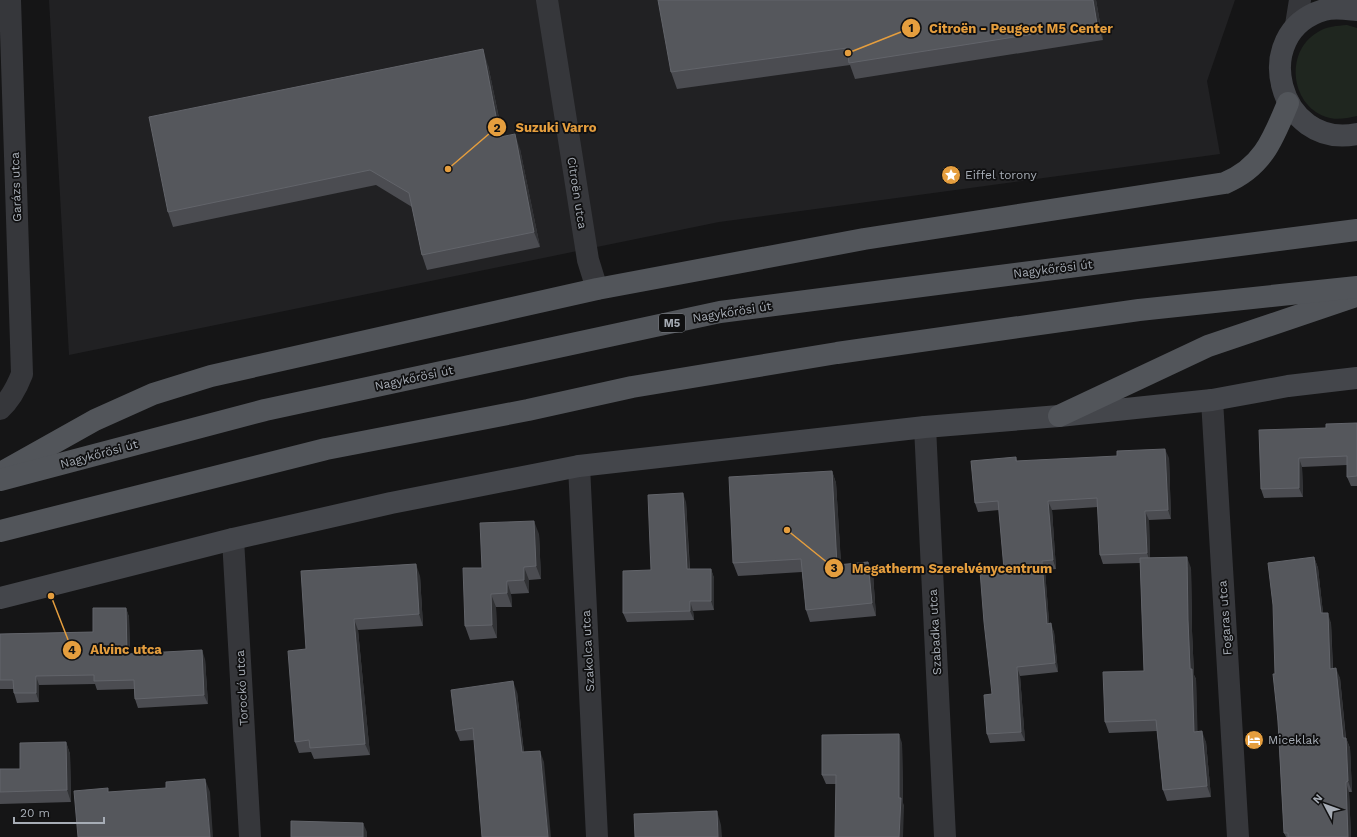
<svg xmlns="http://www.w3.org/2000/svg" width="1357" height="837" font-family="'Work Sans',sans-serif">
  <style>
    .built { fill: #212123 }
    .green { fill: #1f261f }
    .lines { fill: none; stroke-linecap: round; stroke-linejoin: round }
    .minor { stroke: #36373b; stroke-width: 22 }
    .tertiary { stroke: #36373b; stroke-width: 22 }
    .secondary { stroke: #44464b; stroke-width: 22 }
    .primary { stroke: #52555a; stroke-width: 22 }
    .wall { fill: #4b4c51 }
    .shaded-wall { fill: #313235 }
    .building { fill: #55575c; stroke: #62646a }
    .labels { text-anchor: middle; stroke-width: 3.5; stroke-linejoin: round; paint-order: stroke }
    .shield { fill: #101011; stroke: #7a7e84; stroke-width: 1 }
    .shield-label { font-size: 11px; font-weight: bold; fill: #a7adb6 }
    .poi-label { font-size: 12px; fill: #a7adb6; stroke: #101011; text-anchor: start }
    .street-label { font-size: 12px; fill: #a7adb6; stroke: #101011 }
    .leader { fill: none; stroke: #e59e3e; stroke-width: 1.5 }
    .callout-dot { fill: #e59e3e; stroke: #101011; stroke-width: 1.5 }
    .mark-label { font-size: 12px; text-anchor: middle; font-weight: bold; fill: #111 }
    .callout-label { font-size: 13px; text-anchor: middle; font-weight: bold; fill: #e59e3e; stroke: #101011; stroke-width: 3.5; stroke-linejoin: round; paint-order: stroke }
  </style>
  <rect width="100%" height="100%" fill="#151516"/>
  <polygon class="built" points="49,0 1235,0 1207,81 1220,154 719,222 69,355"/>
  <path class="green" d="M 1347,25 L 1357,28 L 1357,116 C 1348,118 1339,120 1330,118 C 1291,109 1283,52 1318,32 C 1327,26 1337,26 1347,25 Z"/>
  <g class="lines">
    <g class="minor">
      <polyline points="547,0 588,260 597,289"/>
      <polyline points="1212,400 1238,837"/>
      <path d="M 0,409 C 11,399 17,387 22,374 L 10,0"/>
      <polyline points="925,427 945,837"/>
      <polyline points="579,466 597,837"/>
      <polyline points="233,539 250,837"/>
    </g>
    <polyline class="tertiary" points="1296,25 1300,0"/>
    <g class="secondary">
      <path d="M 1357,10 C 1346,9 1334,7 1324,10 C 1248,32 1278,150 1357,134"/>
      <polyline points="0,598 233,539 391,503 579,466 925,427 1059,416 1212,400 1288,386 1357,378"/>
    </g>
    <g class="primary">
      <polyline points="1059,416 1208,346 1356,296"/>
      <path d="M 4,471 L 95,420 L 153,394 L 211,376 L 597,289 L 864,239 L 1225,183 C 1263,167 1273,139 1288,103"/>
      <polyline points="0,480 265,410 720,312 1357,230"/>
      <polyline points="0,531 326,449 528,410 632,387 837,353 1139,310 1357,287"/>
    </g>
  </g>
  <g class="wall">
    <polygon points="1096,0 1103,40 855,79 850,65 677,89 671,72"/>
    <polygon points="488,65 503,137 520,149 540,247 427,270 422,255 412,207 376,185 173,227 168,212"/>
    <polygon points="1357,423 1357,486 1351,486 1347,477 1347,465 1302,467 1303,497 1264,498 1261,489 1326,428"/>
    <polygon points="1016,457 1017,461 1169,458 1171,519 1149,520 1150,558 1191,568 1192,631 1194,675 1196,679 1197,731 1206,742 1211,797 1167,801 1163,790 1157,731 1109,733 1105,722 1144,671 1140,563 1103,564 1100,555 1098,507 1052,510 1056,569 1045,570 1049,623 1054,632 1058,672 1020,676 1025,741 990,743 987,734 992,694 1004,569 999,510 978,512 975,503"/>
    <polygon points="832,471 836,483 841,565 868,562 873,574 876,616 810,622 806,610 802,572 738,576 733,563"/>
    <polygon points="686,502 690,569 711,569 714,578 714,610 693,611 694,620 627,622 623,613 651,570"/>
    <polygon points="539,534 541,579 529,580 529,593 511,594 512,607 496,607 497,638 470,640 465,626 482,568"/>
    <polygon points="1314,557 1318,568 1323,613 1331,623 1333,668 1340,678 1346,738 1350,748 1352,792 1349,792 1351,837 1286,837 1284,833 1275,674"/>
    <polygon points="420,576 423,626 358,630 370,755 314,759 311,752 299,753 295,742 306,649"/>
    <polygon points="126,608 129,617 130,654 205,659 208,704 138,708 135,699 134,689 97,690 95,684 39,685 39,702 17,703 14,693 14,689 0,689 0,634 93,632"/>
    <polygon points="517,692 524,752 544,762 474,740 460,741 456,731"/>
    <polygon points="66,742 70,754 71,802 0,804 0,769 20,769"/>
    <polygon points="902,743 903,803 904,807 836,784 826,784 822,775"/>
  </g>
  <g class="shaded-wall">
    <polygon points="1093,0 1096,0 1103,40 1097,24"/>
    <polygon points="483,49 488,65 506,153 500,137"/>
    <polygon points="515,134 520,149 540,247 534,232"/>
    <polygon points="1165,449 1169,458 1171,519 1168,510"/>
    <polygon points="1299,458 1302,467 1303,497 1299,488"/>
    <polygon points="832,471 836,483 842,577 837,565"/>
    <polygon points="683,493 686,502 690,578 687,569"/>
    <polygon points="1048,501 1052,510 1056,569 1053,560"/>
    <polygon points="1145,511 1149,520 1150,562 1147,553"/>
    <polygon points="534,521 539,534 541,579 536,566"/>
    <polygon points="1187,557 1191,568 1192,631 1194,675 1196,679 1198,743 1194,732 1188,620"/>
    <polygon points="1314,557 1318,568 1324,623 1321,613"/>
    <polygon points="1042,561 1045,570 1050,633 1047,624"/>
    <polygon points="868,562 873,574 876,616 872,603"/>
    <polygon points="416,564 420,576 423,626 419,614"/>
    <polygon points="524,567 529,580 529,593 524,580"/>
    <polygon points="711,569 714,578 714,610 711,601"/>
    <polygon points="507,581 511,594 512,607 507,593"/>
    <polygon points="491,594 496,607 497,638 492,625"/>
    <polygon points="690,601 693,611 694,620 690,611"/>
    <polygon points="126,608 129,617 130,663 127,654"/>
    <polygon points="1328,613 1331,623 1333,679 1330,669"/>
    <polygon points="354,619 358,630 370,755 365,744"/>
    <polygon points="1051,623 1054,632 1058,672 1055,663"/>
    <polygon points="202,650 205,659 208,704 204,695"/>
    <polygon points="1017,667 1020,676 1025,741 1021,732"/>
    <polygon points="1336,668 1340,678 1346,741 1346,738 1350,748 1352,792 1348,781"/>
    <polygon points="36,676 39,685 39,702 36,693"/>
    <polygon points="513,681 517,692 525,763 522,752"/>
    <polygon points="1202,731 1206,742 1211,797 1207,786"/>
    <polygon points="899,734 902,743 903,803 904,807 903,837 899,837"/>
    <polygon points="66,742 70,754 71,802 67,790"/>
    <polygon points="540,751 544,762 551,837 548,837"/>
    <polygon points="205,779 210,792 213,837 210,837"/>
    <polygon points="1346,782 1349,792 1351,837 1348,837"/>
    <polygon points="717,811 721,825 722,837 718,837"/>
    <polygon points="363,823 367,832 367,837 363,837"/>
  </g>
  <g class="building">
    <polygon points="658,0 1093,0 1097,24 849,63 847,48 671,72"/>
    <polygon points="483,49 500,137 515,134 534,232 422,255 409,193 370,170 168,212 149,117"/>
    <polygon points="1357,423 1357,476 1347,477 1347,456 1299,458 1299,488 1261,489 1259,430 1326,428 1326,424"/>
    <polygon points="1165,449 1168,510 1145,511 1147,553 1100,555 1097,498 1048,501 1053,560 1042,561 1047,624 1051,623 1055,663 1017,667 1021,732 987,734 984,695 992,694 984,622 980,571 1004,569 998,501 975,503 971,461 1016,457 1016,461 1117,456 1117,451"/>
    <polygon points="832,471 837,565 868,562 872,603 806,610 801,559 733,563 729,477"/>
    <polygon points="683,493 687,569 711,569 711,601 690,601 690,611 623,613 623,571 651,570 648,495"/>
    <polygon points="534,521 536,566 524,567 524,580 507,581 507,593 491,594 492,625 465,626 463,568 482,568 480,523"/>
    <polygon points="1187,557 1188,620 1190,669 1192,669 1194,732 1202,731 1207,786 1163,790 1156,720 1105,722 1103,672 1144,671 1140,558"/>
    <polygon points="1314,557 1321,613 1328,613 1330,669 1336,668 1343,738 1346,738 1348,781 1346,782 1348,837 1288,837 1288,833 1284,833 1278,721 1273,674 1275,674 1273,605 1268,563"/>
    <polygon points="416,564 419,614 354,619 365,744 310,748 309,740 295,742 288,651 306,649 301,571"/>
    <polygon points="93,608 126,608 127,654 202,650 204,695 135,699 134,680 94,681 94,675 36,676 36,693 14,693 13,680 0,680 0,634 93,632"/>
    <polygon points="513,681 522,752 540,751 548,837 482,837 473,728 456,731 451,690"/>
    <polygon points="899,734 899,798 901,798 899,837 835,837 836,775 822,775 822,735"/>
    <polygon points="66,742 67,790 0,792 0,769 20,769 20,743"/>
    <polygon points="205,779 210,837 78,837 74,791 108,788 108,792 166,788 166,782"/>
    <polygon points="717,811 718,837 635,837 634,814"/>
    <polygon points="291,821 363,823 363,837 291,837"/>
  </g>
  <defs>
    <g id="sight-disc" transform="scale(1)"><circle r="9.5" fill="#e59e3e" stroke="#101011"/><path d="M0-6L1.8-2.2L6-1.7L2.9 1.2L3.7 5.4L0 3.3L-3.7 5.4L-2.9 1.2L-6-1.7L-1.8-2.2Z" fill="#fff"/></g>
    <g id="hotel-disc" transform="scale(1)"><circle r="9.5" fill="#e59e3e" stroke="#101011"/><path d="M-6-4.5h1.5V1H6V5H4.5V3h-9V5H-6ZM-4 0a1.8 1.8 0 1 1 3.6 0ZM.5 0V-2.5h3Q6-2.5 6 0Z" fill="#fff"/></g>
  </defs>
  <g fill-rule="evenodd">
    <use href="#sight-disc" x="951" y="175"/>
    <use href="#hotel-disc" x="1254" y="740"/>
  </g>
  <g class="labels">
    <rect class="shield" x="659" y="314" width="26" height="18" rx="3"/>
    <g class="shield-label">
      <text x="672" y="327">M5</text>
    </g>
    <g class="poi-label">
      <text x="965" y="179">Eiffel torony</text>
      <text x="1268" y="744">Miceklak</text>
    </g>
    <g class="street-label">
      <text transform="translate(16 187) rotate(-92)" y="4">Garázs utca</text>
      <text transform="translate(577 193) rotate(81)" y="4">Citroën utca</text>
      <text transform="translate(1053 269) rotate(-7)" y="4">Nagykőrösi út</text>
      <text transform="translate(732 312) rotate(-9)" y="4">Nagykőrösi út</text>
      <text transform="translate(414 378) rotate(-12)" y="4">Nagykőrösi út</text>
      <text transform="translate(99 454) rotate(-15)" y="4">Nagykőrösi út</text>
      <text transform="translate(1225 618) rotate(-94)" y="4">Fogaras utca</text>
      <text transform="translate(935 632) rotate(-93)" y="4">Szabadka utca</text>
      <text transform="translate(588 651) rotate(-93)" y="4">Szakolca utca</text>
      <text transform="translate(242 688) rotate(-93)" y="4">Torockó utca</text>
    </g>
  </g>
  <path class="leader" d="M848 53L911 28M448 169L497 127M787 530L834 568M51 596L72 650"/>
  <g class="callout-dot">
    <circle cx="848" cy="53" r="4"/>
    <circle cx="448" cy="169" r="4"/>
    <circle cx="787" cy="530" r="4"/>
    <circle cx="51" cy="596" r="4"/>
    <circle cx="911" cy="28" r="10"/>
    <circle cx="497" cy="127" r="10"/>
    <circle cx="834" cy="568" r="10"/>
    <circle cx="72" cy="650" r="10"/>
  </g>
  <g class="mark-label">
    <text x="911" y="32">1</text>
    <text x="497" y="132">2</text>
    <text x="834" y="572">3</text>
    <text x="72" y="654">4</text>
  </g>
  <g class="callout-label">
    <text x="1021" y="33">Citroën - Peugeot M5 Center</text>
    <text x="556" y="132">Suzuki Varro</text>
    <text x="952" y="573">Megatherm Szerelvénycentrum</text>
    <text x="126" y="654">Alvinc utca</text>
  </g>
  <g transform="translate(1325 805) rotate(311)" stroke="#101011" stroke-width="3" paint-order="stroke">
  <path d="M0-3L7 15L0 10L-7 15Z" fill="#a7adb6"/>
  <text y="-6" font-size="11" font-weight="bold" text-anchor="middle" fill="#a7adb6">N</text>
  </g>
  <path d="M14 817v6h90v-6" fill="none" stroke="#a7adb6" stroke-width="2"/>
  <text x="20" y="817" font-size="12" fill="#a7adb6" stroke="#101011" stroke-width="3" paint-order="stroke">20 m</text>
</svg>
